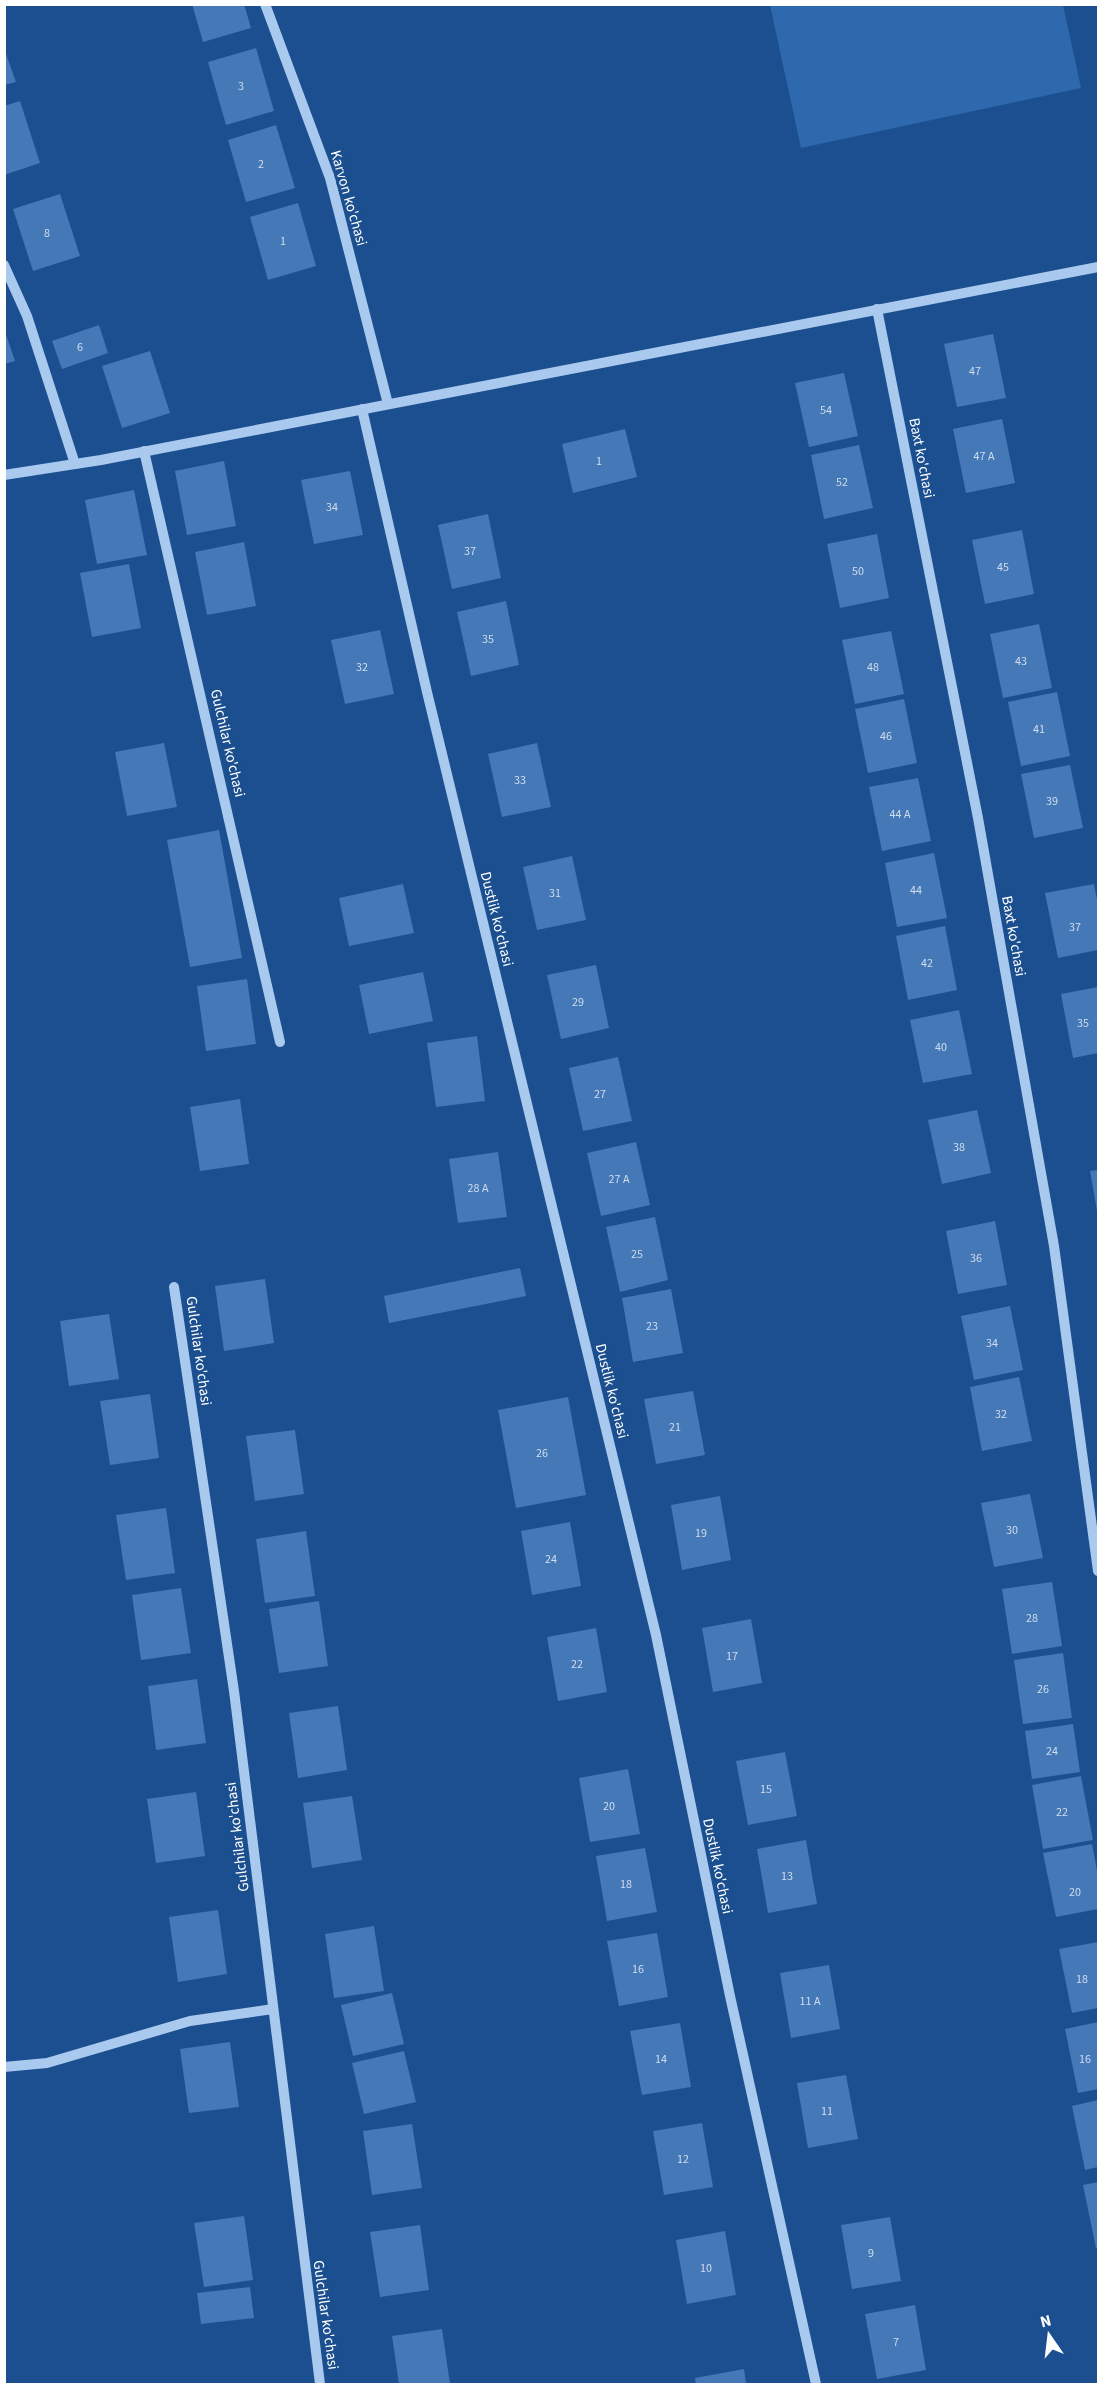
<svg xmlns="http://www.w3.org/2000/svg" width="1103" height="2389" font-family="'Source Sans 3',sans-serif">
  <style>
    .green { fill: #2e69ad }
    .building { fill: #4478b7 }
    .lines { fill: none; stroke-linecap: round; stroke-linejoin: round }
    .minor { stroke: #a9c9ee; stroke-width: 10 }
    .labels { text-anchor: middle; stroke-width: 6; stroke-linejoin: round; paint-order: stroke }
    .number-label { font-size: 12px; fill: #d0dded }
    .street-label { font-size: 15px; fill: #fff; stroke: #1b4f8f }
  </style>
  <rect width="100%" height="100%" fill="#1b4f8f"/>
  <polygon class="green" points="770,5 1063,5 1081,88 801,148"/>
  <g class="building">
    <polygon points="192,4 244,4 251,28 203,42"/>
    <polygon points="4,48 16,82 4,85"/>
    <polygon points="256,48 274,111 226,125 208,62"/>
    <polygon points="20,101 40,163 4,175 4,106"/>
    <polygon points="276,125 295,188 246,202 228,140"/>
    <polygon points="60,194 80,256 33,271 13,209"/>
    <polygon points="298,203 316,266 268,280 250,217"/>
    <polygon points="99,325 108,353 62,369 52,341"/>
    <polygon points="4,329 15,361 4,364"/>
    <polygon points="993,334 1006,398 957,407 944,344"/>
    <polygon points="150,351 170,413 122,428 102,366"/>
    <polygon points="844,373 858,436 809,447 795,383"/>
    <polygon points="1002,419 1015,483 966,493 953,429"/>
    <polygon points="625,429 637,477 573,493 562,444"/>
    <polygon points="859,445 873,508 824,519 811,455"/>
    <polygon points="224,461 236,526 187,535 175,471"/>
    <polygon points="350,471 363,535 314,544 301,480"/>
    <polygon points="134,490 147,555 97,564 85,500"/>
    <polygon points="488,514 501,578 452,589 438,525"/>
    <polygon points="1022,530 1034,594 985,604 972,540"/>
    <polygon points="877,534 889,598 840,608 827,544"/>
    <polygon points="244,542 256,606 207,615 195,552"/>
    <polygon points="129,564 141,628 92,637 80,573"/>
    <polygon points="506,601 519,665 471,676 457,612"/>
    <polygon points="1039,624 1052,688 1003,698 990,634"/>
    <polygon points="380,630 394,694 345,704 331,640"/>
    <polygon points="891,631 904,694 855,704 842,640"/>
    <polygon points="1057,692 1070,756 1021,766 1008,702"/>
    <polygon points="904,699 917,763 868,773 855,709"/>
    <polygon points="164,743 177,807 127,816 115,752"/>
    <polygon points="537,743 551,807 502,817 488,754"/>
    <polygon points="1070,765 1083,828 1034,838 1021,774"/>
    <polygon points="918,778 931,841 882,851 869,787"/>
    <polygon points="219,830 242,958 190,967 167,840"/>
    <polygon points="934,853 947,918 897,927 885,863"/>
    <polygon points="572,856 586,920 537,930 523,867"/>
    <polygon points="403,884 414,933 349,946 339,898"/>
    <polygon points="1094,884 1098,905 1098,950 1058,958 1045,893"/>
    <polygon points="945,926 957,990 908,1000 896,936"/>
    <polygon points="596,965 609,1028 561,1039 547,975"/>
    <polygon points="423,972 433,1021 369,1034 359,985"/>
    <polygon points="247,979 256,1044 206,1051 197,986"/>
    <polygon points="1098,987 1098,1053 1073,1058 1061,994"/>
    <polygon points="959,1010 972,1074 923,1083 910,1020"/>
    <polygon points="477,1036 485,1101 436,1107 427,1043"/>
    <polygon points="618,1057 632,1121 583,1131 569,1068"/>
    <polygon points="240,1099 249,1164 200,1171 190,1107"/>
    <polygon points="977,1110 991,1173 942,1184 928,1120"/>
    <polygon points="636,1142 650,1205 601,1216 587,1153"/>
    <polygon points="498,1152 507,1217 458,1223 449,1159"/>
    <polygon points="1098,1170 1098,1211 1097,1211 1090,1171"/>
    <polygon points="655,1217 668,1280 620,1292 606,1227"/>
    <polygon points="995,1221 1007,1285 958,1294 946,1231"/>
    <polygon points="520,1268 526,1296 389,1323 384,1296"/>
    <polygon points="265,1279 274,1343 224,1351 215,1286"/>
    <polygon points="671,1289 683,1353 633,1362 622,1298"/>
    <polygon points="1010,1306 1023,1370 974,1380 961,1316"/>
    <polygon points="109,1314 119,1379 69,1386 60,1321"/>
    <polygon points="1019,1377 1032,1441 982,1451 970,1387"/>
    <polygon points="693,1391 705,1455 656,1464 644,1399"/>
    <polygon points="150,1394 159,1458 110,1465 100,1401"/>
    <polygon points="568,1397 586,1495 516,1508 498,1410"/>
    <polygon points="295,1430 304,1494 255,1501 246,1436"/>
    <polygon points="1030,1494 1043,1558 994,1567 981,1503"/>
    <polygon points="720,1496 731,1560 682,1570 671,1505"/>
    <polygon points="166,1508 175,1573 126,1580 116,1515"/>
    <polygon points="570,1522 581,1586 532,1595 521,1531"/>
    <polygon points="306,1531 315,1596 265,1603 256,1539"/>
    <polygon points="1052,1582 1062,1646 1012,1654 1002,1589"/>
    <polygon points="181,1588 191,1653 141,1660 132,1595"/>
    <polygon points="319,1601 328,1666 279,1673 269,1609"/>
    <polygon points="751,1619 762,1683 713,1692 702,1628"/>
    <polygon points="596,1628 607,1692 558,1701 547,1637"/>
    <polygon points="1063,1653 1072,1718 1023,1724 1014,1660"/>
    <polygon points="197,1679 206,1743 156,1750 148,1686"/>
    <polygon points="338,1706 347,1770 298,1778 289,1713"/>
    <polygon points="1073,1724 1080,1772 1032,1779 1025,1731"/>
    <polygon points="785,1752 797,1816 748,1825 736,1761"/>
    <polygon points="628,1769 640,1834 590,1842 579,1778"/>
    <polygon points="1081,1776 1093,1840 1043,1849 1032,1785"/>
    <polygon points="196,1792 205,1856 156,1863 147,1799"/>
    <polygon points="352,1796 362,1860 312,1868 303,1803"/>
    <polygon points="806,1840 817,1904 768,1913 757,1849"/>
    <polygon points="1092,1844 1098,1876 1098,1909 1056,1917 1043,1853"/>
    <polygon points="645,1848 657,1912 607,1921 596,1856"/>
    <polygon points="218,1910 227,1974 178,1982 169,1917"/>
    <polygon points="374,1926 384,1991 334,1998 325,1934"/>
    <polygon points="657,1933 668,1997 619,2006 607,1941"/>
    <polygon points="1098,1942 1098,2008 1072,2013 1059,1949"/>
    <polygon points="829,1965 840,2029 791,2038 780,1973"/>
    <polygon points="392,1993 404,2044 353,2056 341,2005"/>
    <polygon points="1098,2022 1098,2089 1078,2093 1065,2029"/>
    <polygon points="680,2023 691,2087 642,2095 630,2031"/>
    <polygon points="230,2042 239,2107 189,2113 180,2049"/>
    <polygon points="404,2051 416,2102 364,2114 352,2063"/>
    <polygon points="846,2075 858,2139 808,2148 797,2083"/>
    <polygon points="1098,2100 1098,2167 1085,2170 1072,2106"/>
    <polygon points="702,2123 713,2187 664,2195 653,2131"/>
    <polygon points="412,2124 422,2188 372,2195 363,2131"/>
    <polygon points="1098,2182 1098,2248 1096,2248 1083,2185"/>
    <polygon points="244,2216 253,2280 204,2287 194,2223"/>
    <polygon points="890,2217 901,2281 852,2289 841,2225"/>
    <polygon points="420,2225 429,2290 380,2297 370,2232"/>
    <polygon points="725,2231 736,2295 687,2304 676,2240"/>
    <polygon points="250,2287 254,2318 201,2324 197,2293"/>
    <polygon points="915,2305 926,2370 877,2379 865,2314"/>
    <polygon points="442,2329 450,2384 399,2384 392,2336"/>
    <polygon points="744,2369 746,2384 696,2384 695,2378"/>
  </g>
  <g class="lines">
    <g class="minor">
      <polyline points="265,4 330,178 388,404"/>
      <polyline points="4,265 27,316 75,464"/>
      <polyline points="877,309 978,818 1054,1246 1098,1571"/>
      <polyline points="362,409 427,692 656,1635 730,1996 816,2384"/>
      <polyline points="144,451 280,1042"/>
      <polyline points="4,475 101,460 1098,267"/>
      <polyline points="174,1287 234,1691 320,2384"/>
      <polyline points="4,2067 47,2063 190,2021 273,2009"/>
    </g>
  </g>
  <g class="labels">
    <g class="number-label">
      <text x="241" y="90">3</text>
      <text x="261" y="168">2</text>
      <text x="47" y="237">8</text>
      <text x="283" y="245">1</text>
      <text x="80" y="351">6</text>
      <text x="975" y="375">47</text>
      <text x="826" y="414">54</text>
      <text x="984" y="460">47 А</text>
      <text x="599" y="465">1</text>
      <text x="842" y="486">52</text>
      <text x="332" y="511">34</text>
      <text x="470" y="555">37</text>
      <text x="1003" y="571">45</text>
      <text x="858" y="575">50</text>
      <text x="488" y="643">35</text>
      <text x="1021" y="665">43</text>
      <text x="362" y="671">32</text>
      <text x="873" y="671">48</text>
      <text x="1039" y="733">41</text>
      <text x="886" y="740">46</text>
      <text x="520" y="784">33</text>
      <text x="1052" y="805">39</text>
      <text x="900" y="818">44 А</text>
      <text x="916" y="894">44</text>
      <text x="555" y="897">31</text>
      <text x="1075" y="931">37</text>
      <text x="927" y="967">42</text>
      <text x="578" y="1006">29</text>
      <text x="1083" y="1027">35</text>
      <text x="941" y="1051">40</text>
      <text x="600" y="1098">27</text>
      <text x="959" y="1151">38</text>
      <text x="619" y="1183">27 А</text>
      <text x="478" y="1192">28 А</text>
      <text x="637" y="1258">25</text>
      <text x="976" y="1262">36</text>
      <text x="652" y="1330">23</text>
      <text x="992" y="1347">34</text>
      <text x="1001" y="1418">32</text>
      <text x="675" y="1431">21</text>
      <text x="542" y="1457">26</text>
      <text x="1012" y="1534">30</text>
      <text x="701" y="1537">19</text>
      <text x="551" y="1563">24</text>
      <text x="1032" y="1622">28</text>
      <text x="732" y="1660">17</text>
      <text x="577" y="1668">22</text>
      <text x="1043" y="1693">26</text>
      <text x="1052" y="1755">24</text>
      <text x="766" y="1793">15</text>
      <text x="609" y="1810">20</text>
      <text x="1062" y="1816">22</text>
      <text x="787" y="1880">13</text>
      <text x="626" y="1888">18</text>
      <text x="1075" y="1896">20</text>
      <text x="638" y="1973">16</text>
      <text x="1082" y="1983">18</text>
      <text x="810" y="2005">11 А</text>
      <text x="661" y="2063">14</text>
      <text x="1085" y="2063">16</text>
      <text x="827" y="2115">11</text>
      <text x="683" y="2163">12</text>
      <text x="871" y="2257">9</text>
      <text x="706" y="2272">10</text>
      <text x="896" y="2346">7</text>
    </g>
    <g class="street-label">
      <text transform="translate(349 198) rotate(74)" y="5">Karvon ko'chasi</text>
      <text transform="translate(922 458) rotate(79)" y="5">Baxt ko'chasi</text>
      <text transform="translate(228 743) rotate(77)" y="5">Gulchilar ko'chasi</text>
      <text transform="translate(497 919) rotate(76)" y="5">Dustlik ko'chasi</text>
      <text transform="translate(1014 936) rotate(80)" y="5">Baxt ko'chasi</text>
      <text transform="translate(199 1351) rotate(82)" y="5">Gulchilar ko'chasi</text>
      <text transform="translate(612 1391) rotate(76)" y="5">Dustlik ko'chasi</text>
      <text transform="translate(237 1837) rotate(-97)" y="5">Gulchilar ko'chasi</text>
      <text transform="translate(718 1866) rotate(78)" y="5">Dustlik ko'chasi</text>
      <text transform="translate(326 2315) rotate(82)" y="5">Gulchilar ko'chasi</text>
    </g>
  </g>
  <rect width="1103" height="2389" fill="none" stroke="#ffffff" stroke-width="12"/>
  <g transform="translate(1049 2335) rotate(346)" stroke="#1b4f8f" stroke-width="4.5" paint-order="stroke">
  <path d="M0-4.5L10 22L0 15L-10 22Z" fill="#ffffff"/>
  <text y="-9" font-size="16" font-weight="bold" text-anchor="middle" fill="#ffffff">N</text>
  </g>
</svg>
